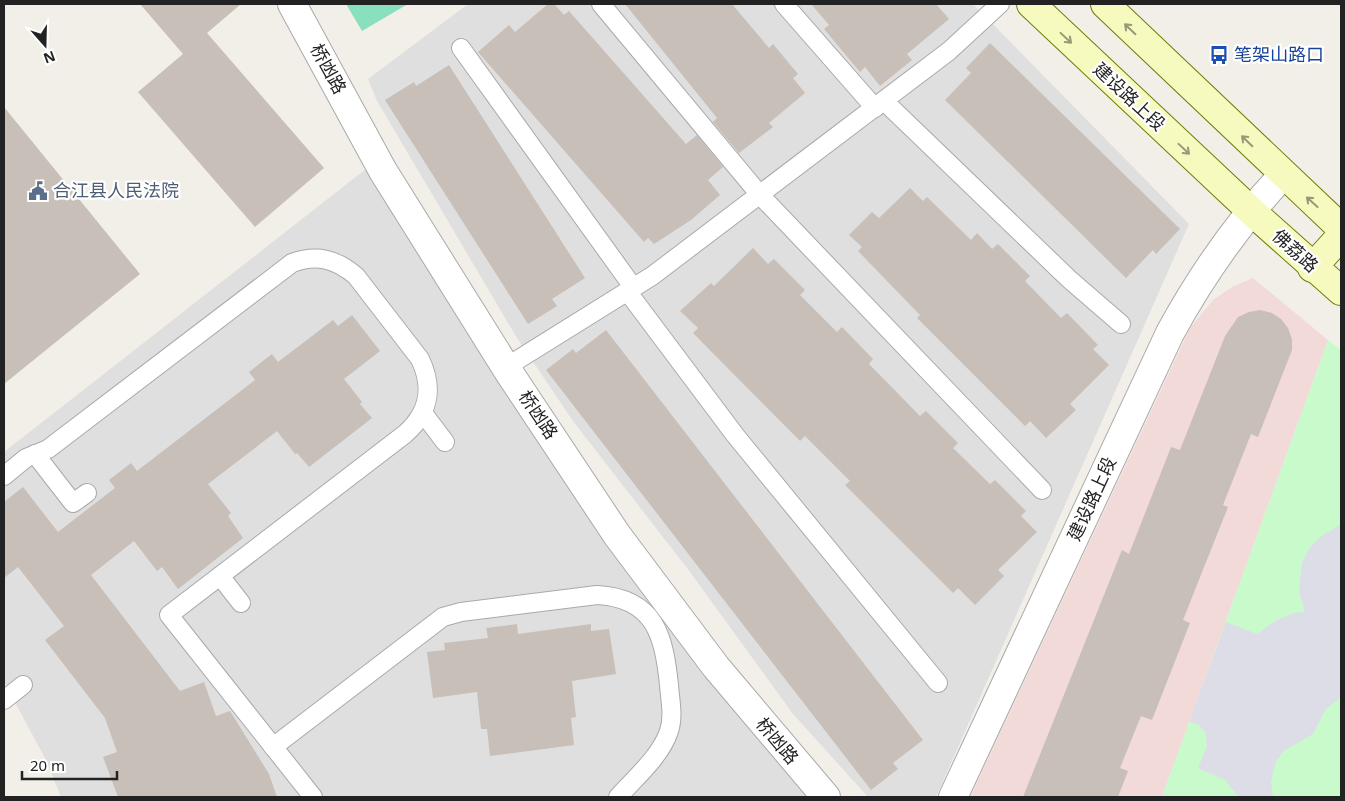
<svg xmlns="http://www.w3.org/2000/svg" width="1345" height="801" font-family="'Noto Sans','Noto Sans SC',sans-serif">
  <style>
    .residential { fill: #e0dfdf }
    .commercial { fill: #f2dad9 }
    .park { fill: #c8facc }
    .pitch { fill: #88e0be }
    .plaza { fill: #dddde8 }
    .building { fill: #c7bfb8 }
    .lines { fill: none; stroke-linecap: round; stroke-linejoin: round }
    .service-casing { stroke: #a9a9a9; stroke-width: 20 }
    .minor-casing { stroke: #a9a9a9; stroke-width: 30 }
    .secondary-casing { stroke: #707d05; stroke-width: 30 }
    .service { stroke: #fff; stroke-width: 18 }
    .minor { stroke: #fff; stroke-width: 28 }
    .secondary { stroke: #f7fabf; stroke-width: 28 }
    .oneway { stroke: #979978 }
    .labels { text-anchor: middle; stroke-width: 4.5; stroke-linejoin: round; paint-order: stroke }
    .transit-label { font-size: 18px; fill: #164399; stroke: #fff; text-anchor: start }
    .street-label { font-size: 18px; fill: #222; stroke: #fff }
    .service-label { font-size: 18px; fill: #4e5e75; stroke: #fff; text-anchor: start }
  </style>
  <rect width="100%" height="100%" fill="#f2efe9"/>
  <g class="residential">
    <polygon points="468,4 973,4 1189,224 936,797 868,797 793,714 690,572 573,421 517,338 377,101 368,79"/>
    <polygon points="380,158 637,546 834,797 61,797 46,760 4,682 4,452"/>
  </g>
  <polygon class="commercial" points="1253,278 1328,340 1162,797 970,797 1190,328 1213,300 1232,287"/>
  <polygon class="park" points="1328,340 1341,350 1341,797 1162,797"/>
  <polygon class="pitch" points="346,4 408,4 362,31"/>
  <polygon class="plaza" points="1341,524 1341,697 1326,709 1313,734 1284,751 1276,761 1271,782 1273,797 1239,797 1225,780 1198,768 1207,746 1205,732 1198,724 1189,722 1226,622 1257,634 1275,621 1294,613 1305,612 1299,591 1302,563 1309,549 1320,537"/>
  <g class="building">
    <polygon points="140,4 241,4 207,33 324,168 255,227 138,92 183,54"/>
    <polygon points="548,4 554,4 564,15 569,11 686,144 697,135 723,167 708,180 720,195 691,220 654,244 648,238 644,242 478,52 509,25 515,32"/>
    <polygon points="625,4 732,4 769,48 773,44 798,74 793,78 805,93 769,123 773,127 739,153 713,122 717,118"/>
    <polygon points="811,4 936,4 949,19 907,54 912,60 880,86 865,67 860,72 824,29 829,25"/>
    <polygon points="990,43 1180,229 1156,254 1153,250 1126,278 945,100 971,73 966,68"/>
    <polygon points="449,65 585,278 552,299 557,306 528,324 385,100 414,82 416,86"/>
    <polygon points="4,107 140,274 4,384"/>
    <polygon points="910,188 923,201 927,197 971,240 977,233 992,249 998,244 1030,276 1025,281 1061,318 1067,313 1098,345 1093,349 1109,365 1070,404 1076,410 1046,438 1030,421 1025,426 917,318 920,315 858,251 862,247 849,235 872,212 879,218"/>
    <polygon points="753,248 768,264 774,259 805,290 800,295 837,332 842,327 873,359 869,364 920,416 926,411 958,443 953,448 990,484 995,480 1026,511 1021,516 1037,532 998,570 1004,576 975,605 958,588 953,593 845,485 850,481 805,436 800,441 693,333 698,328 680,311 711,283 714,286"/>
    <polygon points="1260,310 1272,313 1281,319 1288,328 1292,339 1292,350 1258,437 1251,434 1223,505 1228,507 1183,620 1190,623 1152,720 1141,716 1120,768 1128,771 1118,797 1023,797 1122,550 1129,554 1171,447 1180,450 1225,336 1238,317 1249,312"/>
    <polygon points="352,315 380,351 344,379 362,402 360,404 372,418 309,467 297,453 295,454 277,431 208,484 231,513 228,516 243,538 178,589 162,567 157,571 134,541 91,575 180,691 204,682 216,716 230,711 269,774 277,797 118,797 103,757 117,752 105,718 45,640 64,626 18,567 4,578 4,502 23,487 58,532 115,488 109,480 131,463 137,471 255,380 249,372 272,354 278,362 333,320 338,326"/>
    <polygon points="606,330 923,740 893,763 898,769 871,790 546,370 573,349 576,353"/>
    <polygon points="517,624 518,634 591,624 591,631 609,629 616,674 572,681 576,717 571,718 574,745 490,756 487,729 481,729 477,692 433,698 427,652 445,650 444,643 488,638 486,628"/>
  </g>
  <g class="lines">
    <g class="service-casing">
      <g id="service">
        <polyline points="601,4 760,195 1042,490"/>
        <polyline points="784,4 875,108"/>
        <polyline points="461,48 633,287"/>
        <polyline points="884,101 1069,279 1121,324"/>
        <polyline points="627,291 735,435 938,683"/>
        <polyline points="506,367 652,276 949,51 1000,4"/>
        <polyline points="423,413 445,442"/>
        <polyline points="35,454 73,503 87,493"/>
        <path d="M 4,476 L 26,458 L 48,449 L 292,263 C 317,254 336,259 356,276 L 420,359 C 434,388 429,413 405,434 L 169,615 L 313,797"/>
        <polyline points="220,576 241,603"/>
        <polyline points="4,700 23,685"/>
        <path d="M 273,747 L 443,617 L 461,612 L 597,595 C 655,598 664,636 669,685 C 670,700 674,716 669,731 C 661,756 635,778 618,797"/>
      </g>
    </g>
    <g class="minor-casing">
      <g id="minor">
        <polyline points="292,4 383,171 510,374 617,535 716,667 826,797"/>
        <path d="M 953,797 L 1170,333 C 1201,276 1238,223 1283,175"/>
      </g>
    </g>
    <g class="secondary-casing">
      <g id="secondary">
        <polyline points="1031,4 1250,210 1341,291"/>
        <polyline points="1105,4 1341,228"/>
        <polyline points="1312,268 1341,236"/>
      </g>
    </g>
    <use href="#service" class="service"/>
    <use href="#minor" class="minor"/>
    <use href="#secondary" class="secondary"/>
  </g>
  <defs><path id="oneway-shaft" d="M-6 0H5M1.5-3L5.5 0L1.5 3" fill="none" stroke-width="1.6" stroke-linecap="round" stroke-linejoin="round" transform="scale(1.25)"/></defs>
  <g class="oneway">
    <use href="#oneway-shaft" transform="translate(1130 29) rotate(-136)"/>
    <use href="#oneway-shaft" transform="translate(1066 38) rotate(43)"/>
    <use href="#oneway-shaft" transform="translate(1247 141) rotate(-136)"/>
    <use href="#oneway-shaft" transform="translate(1184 149) rotate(43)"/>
    <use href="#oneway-shaft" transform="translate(1312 202) rotate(-138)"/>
  </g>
  <defs>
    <g id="bus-bare" transform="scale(1.5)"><path d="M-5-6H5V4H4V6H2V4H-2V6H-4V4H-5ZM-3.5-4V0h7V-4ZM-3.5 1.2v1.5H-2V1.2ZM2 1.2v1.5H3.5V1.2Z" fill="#1a4fb4" stroke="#fff" stroke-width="2.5" paint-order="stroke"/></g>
    <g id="civic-bare" transform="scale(1.5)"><path d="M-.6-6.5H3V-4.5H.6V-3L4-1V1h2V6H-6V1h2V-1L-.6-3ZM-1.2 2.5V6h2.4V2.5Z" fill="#5c6f8a" stroke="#fff" stroke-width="2.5" paint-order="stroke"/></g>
  </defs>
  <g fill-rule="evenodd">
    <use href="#bus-bare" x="1219" y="55"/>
    <use href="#civic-bare" x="38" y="191"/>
  </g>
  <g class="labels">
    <g class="transit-label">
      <text x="1234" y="61">笔架山路口</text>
    </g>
    <g class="street-label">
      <text transform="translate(328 69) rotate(61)" y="6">桥凼路</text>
      <text transform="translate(1129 97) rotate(43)" y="6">建设路上段</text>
      <text transform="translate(1295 251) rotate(42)" y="6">佛荔路</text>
      <text transform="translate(538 415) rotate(56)" y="6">桥凼路</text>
      <text transform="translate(1092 499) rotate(-65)" y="6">建设路上段</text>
      <text transform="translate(777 741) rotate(50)" y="6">桥凼路</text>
    </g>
    <g class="service-label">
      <text x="53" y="197">合江县人民法院</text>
    </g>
  </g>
  <rect width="1345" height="801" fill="none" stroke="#222222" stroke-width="10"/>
  <g transform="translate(45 45) rotate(160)" stroke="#ffffff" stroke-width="4" paint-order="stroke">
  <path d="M0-4L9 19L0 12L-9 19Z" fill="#222222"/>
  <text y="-8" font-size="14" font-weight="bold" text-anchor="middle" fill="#222222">N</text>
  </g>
  <path d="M22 771v8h95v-8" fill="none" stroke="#222222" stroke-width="2.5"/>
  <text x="30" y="771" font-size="15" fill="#222222" stroke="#ffffff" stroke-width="4" paint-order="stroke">20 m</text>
</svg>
